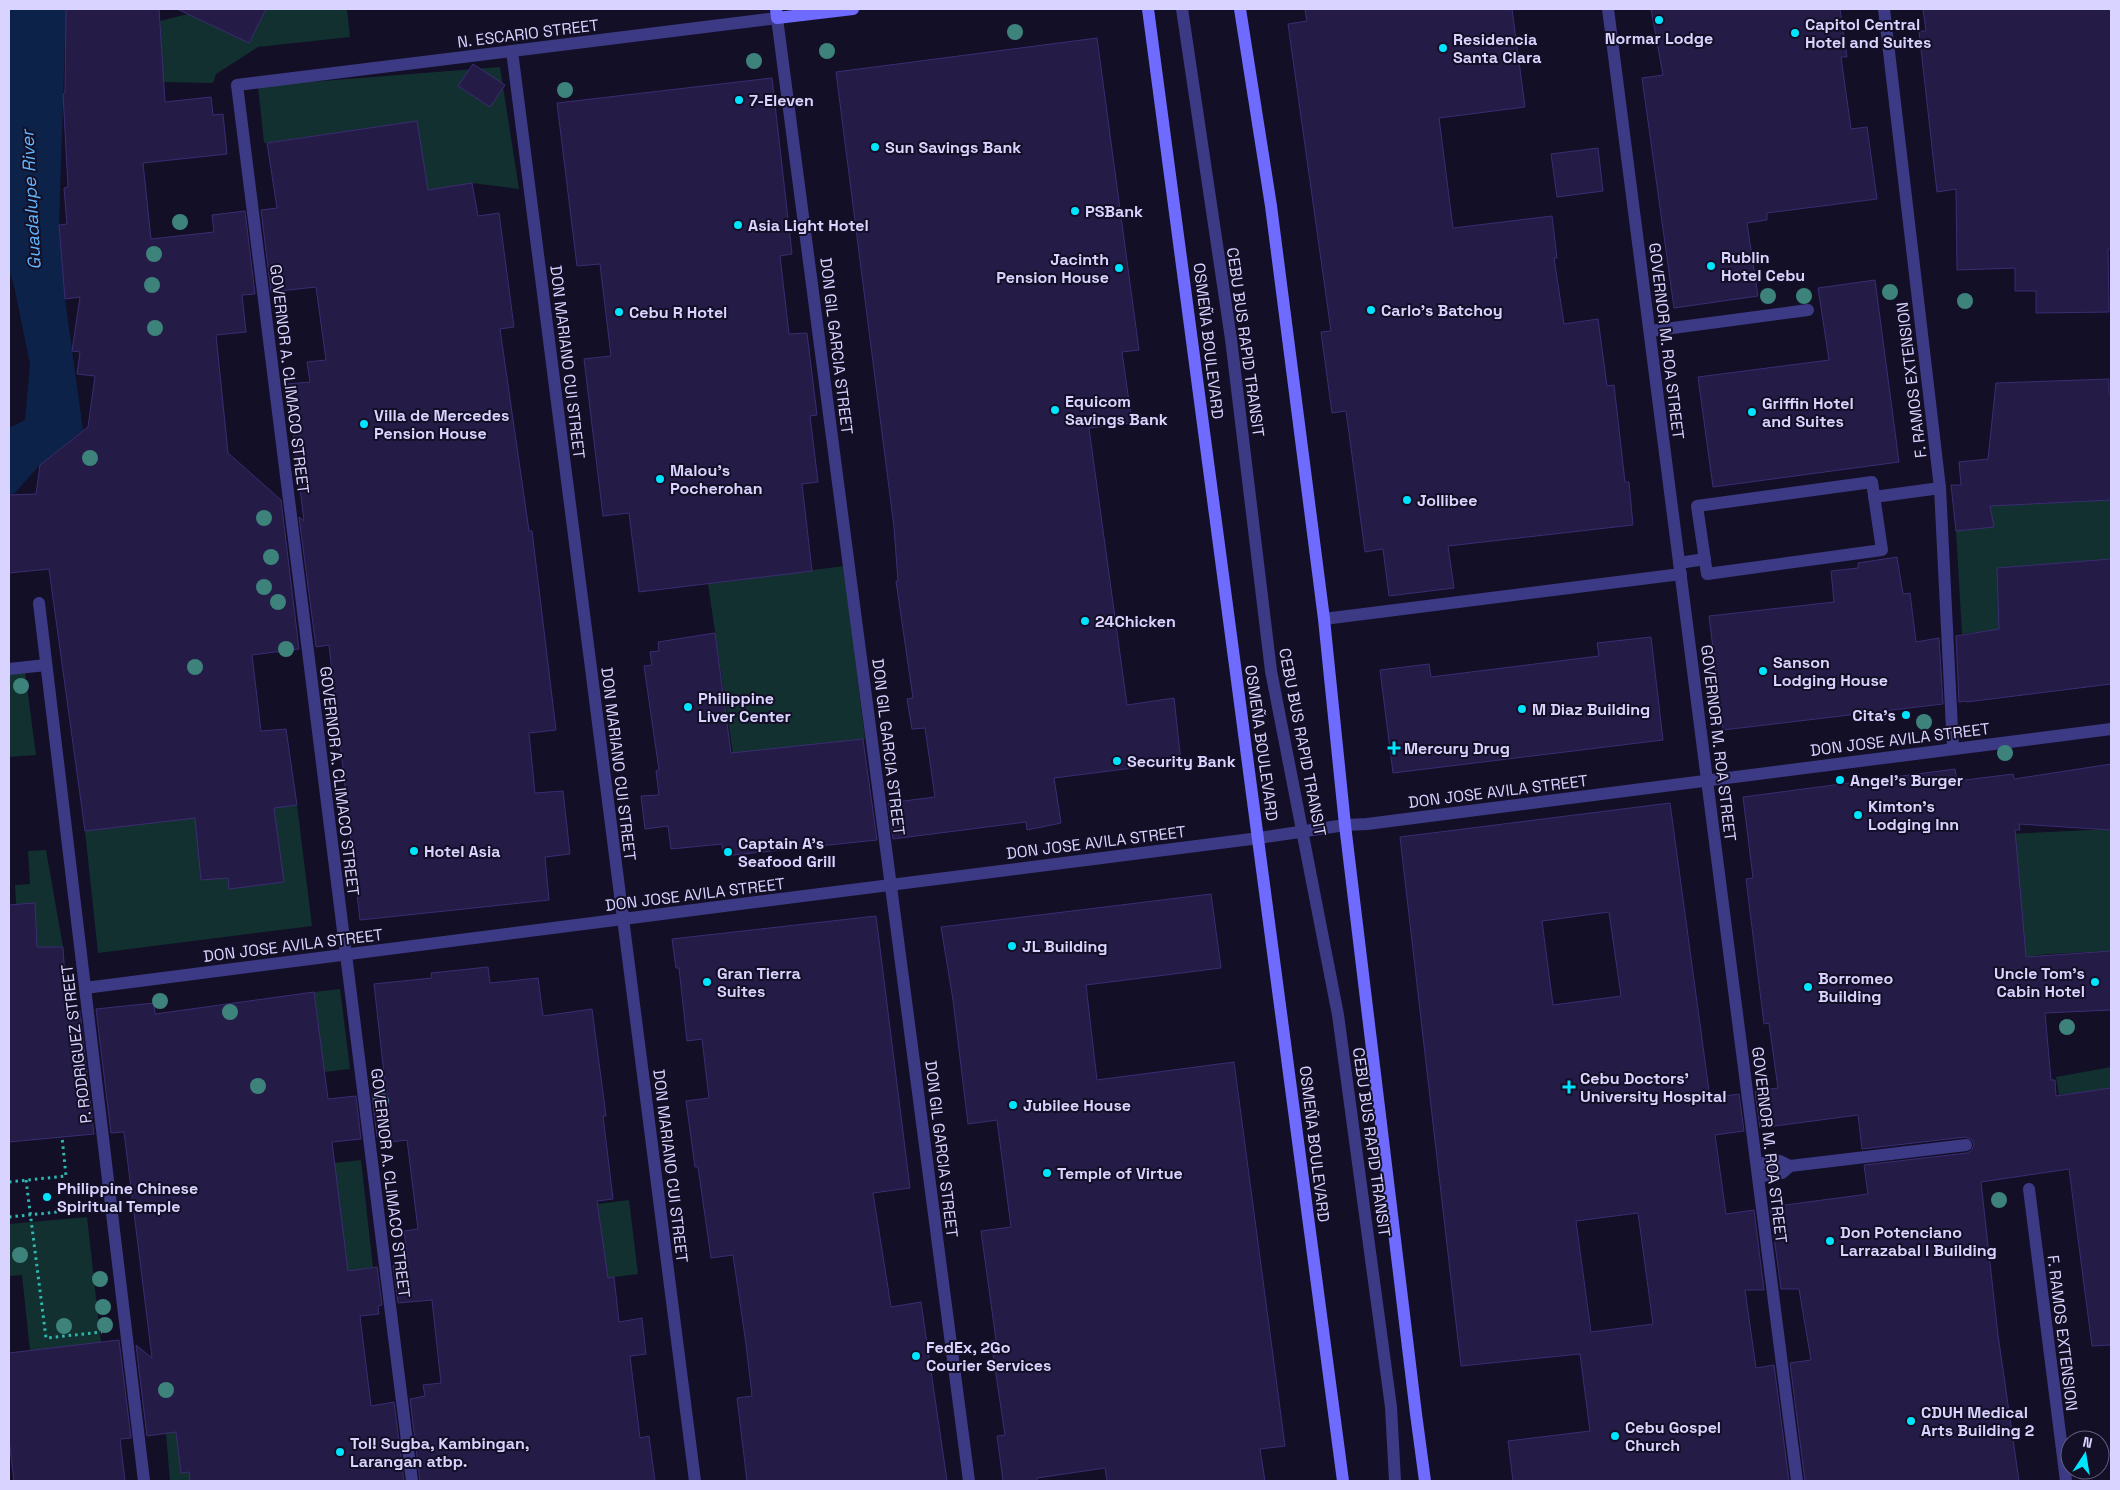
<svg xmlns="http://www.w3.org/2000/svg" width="2120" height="1490" font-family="'Space Grotesk',sans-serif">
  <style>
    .green { fill: #12302f }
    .water { fill: #0c2248 }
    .building { fill: #241b47; stroke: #3b2d73; fill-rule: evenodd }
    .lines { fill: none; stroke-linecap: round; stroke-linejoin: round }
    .path { stroke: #2fb8b0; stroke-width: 3; stroke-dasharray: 2.5 4; stroke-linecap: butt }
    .service { stroke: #3d3a85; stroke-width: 12 }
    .minor { stroke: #3d3a85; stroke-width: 12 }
    .tertiary { stroke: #3d3a85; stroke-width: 12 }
    .secondary { stroke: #6f6bff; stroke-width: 12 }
    .tree { fill: #3d827b }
    .poi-dot { fill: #00e5ff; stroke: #130f26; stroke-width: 2 }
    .labels { text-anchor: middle; stroke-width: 4; stroke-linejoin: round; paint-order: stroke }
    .poi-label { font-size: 16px; font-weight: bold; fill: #d9d4ff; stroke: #130f26; text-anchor: start }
    .street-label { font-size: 16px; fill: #d9d4ff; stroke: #130f26 }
    .water-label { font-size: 18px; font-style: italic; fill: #62b6ff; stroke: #130f26 }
  </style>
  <rect width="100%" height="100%" fill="#130f26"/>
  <g class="green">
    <polygon points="266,9 347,9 350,37 258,47 216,74 213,83 163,82 160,21 188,14 249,43"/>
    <polygon points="500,67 519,189 472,183 428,190 417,121 264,143 258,86"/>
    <polygon points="2111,500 2111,559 1997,568 2002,632 1993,630 1962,634 1956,531 1990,506"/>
    <polygon points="844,566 865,739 733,754 708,584"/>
    <polygon points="24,664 36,755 9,757 9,665"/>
    <polygon points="297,805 312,926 98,953 85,831"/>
    <polygon points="2111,829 2111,951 2049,954 1998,960 1965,836"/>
    <polygon points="46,850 63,947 37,947 35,904 16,904 15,885 30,884 28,851"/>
    <polygon points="340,989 350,1069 324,1072 314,992"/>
    <polygon points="2111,1067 2111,1088 2059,1095 2056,1077"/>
    <polygon points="361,1160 373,1267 348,1271 334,1163"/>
    <polygon points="629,1200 638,1274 607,1278 598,1204"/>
    <polygon points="87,1217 101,1342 30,1351 22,1275 9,1276 9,1224"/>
    <polygon points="176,1432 181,1473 200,1471 201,1481 170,1481 166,1433"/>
  </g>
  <polygon class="water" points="9,9 66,9 59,225 65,299 83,430 40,465 13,495 9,495 9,428 25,420 30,364 14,286 9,269"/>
  <g class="building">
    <polygon points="66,9 159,9 165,102 211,97 213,115 223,114 227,154 143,163 151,239 214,232 212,215 245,211 255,294 242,295 246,332 216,335 228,453 281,500 299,649 252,655 261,731 286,729 297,805 274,808 284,882 229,889 228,878 201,880 195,818 85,831 49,569 9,573 9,495 36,494 40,465 88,427 95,376 77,374 80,352 72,351 80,297 65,299 59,225 67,224 64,188 68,187 63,94 65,93"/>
    <polygon points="177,9 266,9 249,43"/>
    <polygon points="1305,9 1512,9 1525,107 1439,118 1453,228 1552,216 1557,258 1554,258 1564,324 1598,319 1607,386 1614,385 1625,482 1629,482 1633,525 1448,546 1454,588 1389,596 1383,549 1365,552 1346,411 1332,413 1321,332 1331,331 1288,24 1307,21"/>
    <polygon points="1651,9 1840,9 1847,57 1841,57 1851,129 1867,127 1877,199 1767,213 1767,220 1747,223 1758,296 1674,308 1642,78 1663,75"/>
    <polygon points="1923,9 2111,9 2111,249 2108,249 2109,312 2036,313 2036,291 2015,291 2015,268 1957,270 1956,189 1937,192 1919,31 1926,31"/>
    <polygon points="1097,38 1139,350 1122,352 1132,423 1089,428 1127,705 1174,698 1181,762 1054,778 1061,823 1027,830 1026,822 893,839 888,803 935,797 925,728 912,729 907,699 913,698 896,581 898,581 894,527 836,72"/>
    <polygon points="473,64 505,85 490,107 458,86"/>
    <polygon points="772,78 792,254 780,256 789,334 807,333 817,415 810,416 818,482 802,484 812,571 639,592 629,513 603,516 584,359 611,356 600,264 577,266 557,103"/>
    <polygon points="417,121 428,190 472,183 478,216 499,213 514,327 500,329 529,531 532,531 556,730 529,733 535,793 563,791 570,854 545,857 549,900 360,920 329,645 316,647 299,517 304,521 287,384 310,382 307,362 326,360 316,287 271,292 261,210 277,208 267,143"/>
    <polygon points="1598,148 1603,191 1557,197 1551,154"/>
    <polygon points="1875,280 1899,462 1713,487 1698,377 1829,360 1818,288"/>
    <polygon points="2109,379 2109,394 2111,394 2111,500 1990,506 1994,527 1956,531 1951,485 1961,485 1959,462 1988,459 1996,383"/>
    <polygon points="1897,557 1903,594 1910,593 1916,642 1939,638 1943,704 1723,730 1709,616 1834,602 1831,571 1858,568 1858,563"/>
    <polygon points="2111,559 2111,684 1967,702 1966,701 1959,702 1956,636 1999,629 1997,568"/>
    <polygon points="715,633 731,753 863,739 877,840 724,856 722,844 671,849 668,826 645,829 641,796 659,795 656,771 659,770 644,666 652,665 650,652 659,651 658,642"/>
    <polygon points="1651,637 1663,740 1393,773 1380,670 1429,664 1431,677 1599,656 1597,643"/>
    <polygon points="2111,764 2111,830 2019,824 2020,830 2015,830 2026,957 2111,951 2111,1010 2045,1013 2051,1080 2055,1080 2056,1096 2111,1088 2111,1345 2092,1346 2069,1169 1981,1182 1998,1335 2019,1481 1805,1481 1790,1363 1811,1360 1799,1289 1781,1289 1770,1207 1868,1194 1864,1165 1967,1153 1971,1151 1974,1145 1972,1140 1965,1137 1862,1149 1858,1115 1760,1128 1755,1091 1778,1088 1769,1023 1764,1024 1746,879 1753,878 1743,797 1955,769 1957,781 2013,774 2014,779"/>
    <path d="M 1670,803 L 1710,1098 L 1739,1094 L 1744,1131 L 1715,1135 L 1726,1214 L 1754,1210 L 1764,1290 L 1745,1290 L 1756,1368 L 1774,1365 L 1789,1481 L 1513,1481 L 1508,1441 L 1590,1431 L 1580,1354 L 1461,1366 L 1400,837 ZM 1609,912 L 1621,996 L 1553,1005 L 1542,921 ZM 1638,1213 L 1653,1324 L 1591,1332 L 1576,1221 Z"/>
    <polygon points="1211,894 1221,968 1086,985 1097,1080 1234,1062 1285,1446 1260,1449 1265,1481 1107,1481 1105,1468 1037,1478 1037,1481 1003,1481 997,1436 1005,1435 991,1341 996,1340 981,1231 1011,1227 997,1120 968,1124 953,1000 941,927"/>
    <polygon points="35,903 37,947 63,947 67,1012 80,1011 94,1134 9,1142 9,905"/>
    <polygon points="876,916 910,1188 873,1193 891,1307 921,1302 947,1481 747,1481 737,1398 752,1396 746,1344 733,1255 711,1258 698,1167 695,1167 686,1101 709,1098 702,1039 687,1041 679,968 676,968 672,939"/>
    <polygon points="488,967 490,983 538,978 543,1016 592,1009 606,1116 603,1116 613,1199 597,1201 608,1278 614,1277 619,1322 642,1318 646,1354 630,1356 640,1438 649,1436 655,1481 420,1481 410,1399 425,1396 423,1385 441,1383 432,1300 398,1303 393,1265 408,1263 404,1231 418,1229 407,1140 391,1142 391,1135 377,1137 372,1094 386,1092 374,984 432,978 431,973"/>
    <polygon points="314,992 328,1099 356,1096 361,1139 332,1142 348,1271 377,1267 382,1305 378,1306 379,1314 360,1316 371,1406 394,1402 404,1481 190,1481 189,1472 181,1473 176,1432 147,1436 136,1345 152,1358 124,1132 111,1133 96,1009 154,1003 155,1014"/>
    <polygon points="119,1340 131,1438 120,1439 125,1481 14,1481 9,1439 9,1353"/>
  </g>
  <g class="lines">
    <g class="path">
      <polyline points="26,1180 46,1338 102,1332"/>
      <polyline points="9,1182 66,1176 62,1137"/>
      <polyline points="9,1217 86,1209"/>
    </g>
    <g class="service">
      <polyline points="1182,9 1231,339 1271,671 1338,1015 1391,1407 1395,1481"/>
      <polyline points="1650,331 1808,310"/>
      <polygon points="1872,482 1882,550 1707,574 1697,506"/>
      <polyline points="1874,497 1940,488"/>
      <polyline points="1679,563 1705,559"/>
      <polyline points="1324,619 1681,574"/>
      <polyline points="9,669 46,665"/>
      <polyline points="1757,1164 1780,1161 1790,1166 1966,1145"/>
      <polyline points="1758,1177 1782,1173 1790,1166"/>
    </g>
    <g class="minor">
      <polyline points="39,603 144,1481"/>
      <polyline points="85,988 623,919"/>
      <polyline points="2029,1189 2066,1481"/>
      <polyline points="412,1481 237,85 512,51"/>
    </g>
    <g class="tertiary">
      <polyline points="1608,9 1797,1481"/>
      <polyline points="1884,9 1940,488 1953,749"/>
      <polyline points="623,919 1259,838 1345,825 1367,824 2111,729"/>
      <polyline points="695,1481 512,51 777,18 969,1481"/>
    </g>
    <g class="secondary">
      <polyline points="776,9 777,18 853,9"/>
      <polyline points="1148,9 1343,1481"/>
      <polyline points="1240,9 1271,206 1324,619 1345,825 1416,1414 1425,1481"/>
    </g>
  </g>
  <g class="tree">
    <circle cx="1015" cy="32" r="8"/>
    <circle cx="827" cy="51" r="8"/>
    <circle cx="754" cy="61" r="8"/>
    <circle cx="565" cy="90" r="8"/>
    <circle cx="180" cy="222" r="8"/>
    <circle cx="154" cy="254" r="8"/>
    <circle cx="152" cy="285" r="8"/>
    <circle cx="1890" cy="292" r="8"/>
    <circle cx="1768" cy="296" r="8"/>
    <circle cx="1804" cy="296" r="8"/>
    <circle cx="1965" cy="301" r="8"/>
    <circle cx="155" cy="328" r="8"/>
    <circle cx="90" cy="458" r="8"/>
    <circle cx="264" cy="518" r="8"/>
    <circle cx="271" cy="557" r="8"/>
    <circle cx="264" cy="587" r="8"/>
    <circle cx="278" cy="602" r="8"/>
    <circle cx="286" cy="649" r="8"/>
    <circle cx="195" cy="667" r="8"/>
    <circle cx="21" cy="686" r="8"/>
    <circle cx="1924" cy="722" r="8"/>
    <circle cx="2005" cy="753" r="8"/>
    <circle cx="160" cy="1001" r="8"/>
    <circle cx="230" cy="1012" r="8"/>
    <circle cx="2067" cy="1027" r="8"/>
    <circle cx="258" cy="1086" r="8"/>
    <circle cx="381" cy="1101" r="8"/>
    <circle cx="1999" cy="1200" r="8"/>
    <circle cx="20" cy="1255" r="8"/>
    <circle cx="100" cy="1279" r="8"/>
    <circle cx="103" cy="1307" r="8"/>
    <circle cx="105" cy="1325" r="8"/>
    <circle cx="64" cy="1326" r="8"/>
    <circle cx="166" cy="1390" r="8"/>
  </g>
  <g class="poi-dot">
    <circle cx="1659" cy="20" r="5"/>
    <circle cx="1795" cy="33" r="5"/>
    <circle cx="1443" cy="48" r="5"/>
    <circle cx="739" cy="100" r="5"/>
    <circle cx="875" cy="147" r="5"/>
    <circle cx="1075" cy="211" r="5"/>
    <circle cx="738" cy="225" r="5"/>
    <circle cx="1711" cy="266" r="5"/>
    <circle cx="1119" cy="268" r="5"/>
    <circle cx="1371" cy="310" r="5"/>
    <circle cx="619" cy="312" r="5"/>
    <circle cx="1055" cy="410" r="5"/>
    <circle cx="1752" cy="412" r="5"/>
    <circle cx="364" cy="424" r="5"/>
    <circle cx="660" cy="479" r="5"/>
    <circle cx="1407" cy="500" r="5"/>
    <circle cx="1085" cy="621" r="5"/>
    <circle cx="1763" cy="671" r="5"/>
    <circle cx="688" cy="707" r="5"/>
    <circle cx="1522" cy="709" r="5"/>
    <circle cx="1906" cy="715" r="5"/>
    <path d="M1391.5 740.5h5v5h5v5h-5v5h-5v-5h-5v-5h5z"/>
    <circle cx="1117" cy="761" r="5"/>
    <circle cx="1840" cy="780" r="5"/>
    <circle cx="1858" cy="815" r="5"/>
    <circle cx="414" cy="851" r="5"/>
    <circle cx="728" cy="852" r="5"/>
    <circle cx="1012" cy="946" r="5"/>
    <circle cx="707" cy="982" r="5"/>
    <circle cx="2095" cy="982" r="5"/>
    <circle cx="1808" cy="987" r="5"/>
    <path d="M1566.5 1079.5h5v5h5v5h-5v5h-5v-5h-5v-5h5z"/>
    <circle cx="1013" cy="1105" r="5"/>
    <circle cx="1047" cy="1173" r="5"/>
    <circle cx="47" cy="1197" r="5"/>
    <circle cx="1830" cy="1241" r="5"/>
    <circle cx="916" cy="1356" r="5"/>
    <circle cx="1911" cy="1421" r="5"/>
    <circle cx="1615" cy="1436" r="5"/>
    <circle cx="340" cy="1452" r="5"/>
  </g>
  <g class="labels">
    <g class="poi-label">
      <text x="1805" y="30">Capitol Central<tspan x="1805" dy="18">Hotel and Suites</tspan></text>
      <text x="1659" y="44" text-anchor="middle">Normar Lodge</text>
      <text x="1453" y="45">Residencia<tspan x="1453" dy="18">Santa Clara</tspan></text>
      <text x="749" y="106">7-Eleven</text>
      <text x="885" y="153">Sun Savings Bank</text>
      <text x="1085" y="217">PSBank</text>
      <text x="748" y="231">Asia Light Hotel</text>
      <text x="1721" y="263">Rublin<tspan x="1721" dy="18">Hotel Cebu</tspan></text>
      <text x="1109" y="265" text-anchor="end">Jacinth<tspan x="1109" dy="18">Pension House</tspan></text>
      <text x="1381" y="316">Carlo's Batchoy</text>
      <text x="629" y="318">Cebu R Hotel</text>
      <text x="1065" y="407">Equicom<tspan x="1065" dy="18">Savings Bank</tspan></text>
      <text x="1762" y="409">Griffin Hotel<tspan x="1762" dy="18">and Suites</tspan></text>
      <text x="374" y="421">Villa de Mercedes<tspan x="374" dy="18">Pension House</tspan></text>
      <text x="670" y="476">Malou’s<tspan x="670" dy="18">Pocherohan</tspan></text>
      <text x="1417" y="506">Jollibee</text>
      <text x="1095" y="627">24Chicken</text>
      <text x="1773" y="668">Sanson<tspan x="1773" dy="18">Lodging House</tspan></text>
      <text x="698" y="704">Philippine<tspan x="698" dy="18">Liver Center</tspan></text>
      <text x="1532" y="715">M Diaz Building</text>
      <text x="1896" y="721" text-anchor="end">Cita's</text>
      <text x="1404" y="754">Mercury Drug</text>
      <text x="1127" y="767">Security Bank</text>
      <text x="1850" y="786">Angel's Burger</text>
      <text x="1868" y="812">Kimton's<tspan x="1868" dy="18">Lodging Inn</tspan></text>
      <text x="738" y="849">Captain A’s<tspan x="738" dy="18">Seafood Grill</tspan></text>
      <text x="424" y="857">Hotel Asia</text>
      <text x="1022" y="952">JL Building</text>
      <text x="717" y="979">Gran Tierra<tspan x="717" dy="18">Suites</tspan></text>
      <text x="2085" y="979" text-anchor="end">Uncle Tom's<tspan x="2085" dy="18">Cabin Hotel</tspan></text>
      <text x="1818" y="984">Borromeo<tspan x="1818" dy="18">Building</tspan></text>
      <text x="1580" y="1084">Cebu Doctors'<tspan x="1580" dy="18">University Hospital</tspan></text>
      <text x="1023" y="1111">Jubilee House</text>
      <text x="1057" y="1179">Temple of Virtue</text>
      <text x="57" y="1194">Philippine Chinese<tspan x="57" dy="18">Spiritual Temple</tspan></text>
      <text x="1840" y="1238">Don Potenciano<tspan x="1840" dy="18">Larrazabal I Building</tspan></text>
      <text x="926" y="1353">FedEx, 2Go<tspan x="926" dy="18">Courier Services</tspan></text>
      <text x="1921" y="1418">CDUH Medical<tspan x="1921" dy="18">Arts Building 2</tspan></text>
      <text x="1625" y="1433">Cebu Gospel<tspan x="1625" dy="18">Church</tspan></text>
      <text x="350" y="1449">Tol! Sugba, Kambingan,<tspan x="350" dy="18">Larangan atbp.</tspan></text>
    </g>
    <g class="street-label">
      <text transform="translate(528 33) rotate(-7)" y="6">N. ESCARIO STREET</text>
      <text transform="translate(1209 341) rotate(83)" y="6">OSMEÑA BOULEVARD</text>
      <text transform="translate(1667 341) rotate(83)" y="6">GOVERNOR M. ROA STREET</text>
      <text transform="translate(1246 342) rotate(82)" y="6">CEBU BUS RAPID TRANSIT</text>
      <text transform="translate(837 346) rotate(83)" y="6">DON GIL GARCIA STREET</text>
      <text transform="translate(568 362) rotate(83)" y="6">DON MARIANO CUI STREET</text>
      <text transform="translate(290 379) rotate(83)" y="6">GOVERNOR A. CLIMACO STREET</text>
      <text transform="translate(1911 380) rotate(-97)" y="6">F. RAMOS EXTENSION</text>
      <text transform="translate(1900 739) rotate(-7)" y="6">DON JOSE AVILA STREET</text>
      <text transform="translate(1303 742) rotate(79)" y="6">CEBU BUS RAPID TRANSIT</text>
      <text transform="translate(1262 743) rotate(82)" y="6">OSMEÑA BOULEVARD</text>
      <text transform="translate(1719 743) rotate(83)" y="6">GOVERNOR M. ROA STREET</text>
      <text transform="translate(889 747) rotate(83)" y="6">DON GIL GARCIA STREET</text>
      <text transform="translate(619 764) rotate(83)" y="6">DON MARIANO CUI STREET</text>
      <text transform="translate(340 781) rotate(83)" y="6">GOVERNOR A. CLIMACO STREET</text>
      <text transform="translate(1498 791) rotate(-7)" y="6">DON JOSE AVILA STREET</text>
      <text transform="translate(1096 842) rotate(-7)" y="6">DON JOSE AVILA STREET</text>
      <text transform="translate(695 894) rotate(-7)" y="6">DON JOSE AVILA STREET</text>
      <text transform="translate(293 945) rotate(-7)" y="6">DON JOSE AVILA STREET</text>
      <text transform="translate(76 1044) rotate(-97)" y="6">P. RODRIGUEZ STREET</text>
      <text transform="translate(1372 1142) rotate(82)" y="6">CEBU BUS RAPID TRANSIT</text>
      <text transform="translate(1315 1144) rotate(83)" y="6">OSMEÑA BOULEVARD</text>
      <text transform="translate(1770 1145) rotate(83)" y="6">GOVERNOR M. ROA STREET</text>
      <text transform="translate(942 1149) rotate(83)" y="6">DON GIL GARCIA STREET</text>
      <text transform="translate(671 1166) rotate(83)" y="6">DON MARIANO CUI STREET</text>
      <text transform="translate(391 1183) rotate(83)" y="6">GOVERNOR A. CLIMACO STREET</text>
      <text transform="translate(2063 1333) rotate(83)" y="6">F. RAMOS EXTENSION</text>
    </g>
    <g class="water-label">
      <text transform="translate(31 200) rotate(-93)" y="6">Guadalupe River</text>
    </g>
  </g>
  <rect width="2120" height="1490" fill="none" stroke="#d9d4ff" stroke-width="20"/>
  <g transform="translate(2085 1455) rotate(12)"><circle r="24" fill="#130f26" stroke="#625e7d"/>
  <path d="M0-4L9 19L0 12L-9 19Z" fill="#00e5ff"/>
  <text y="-8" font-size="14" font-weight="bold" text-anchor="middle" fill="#d9d4ff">N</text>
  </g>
</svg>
